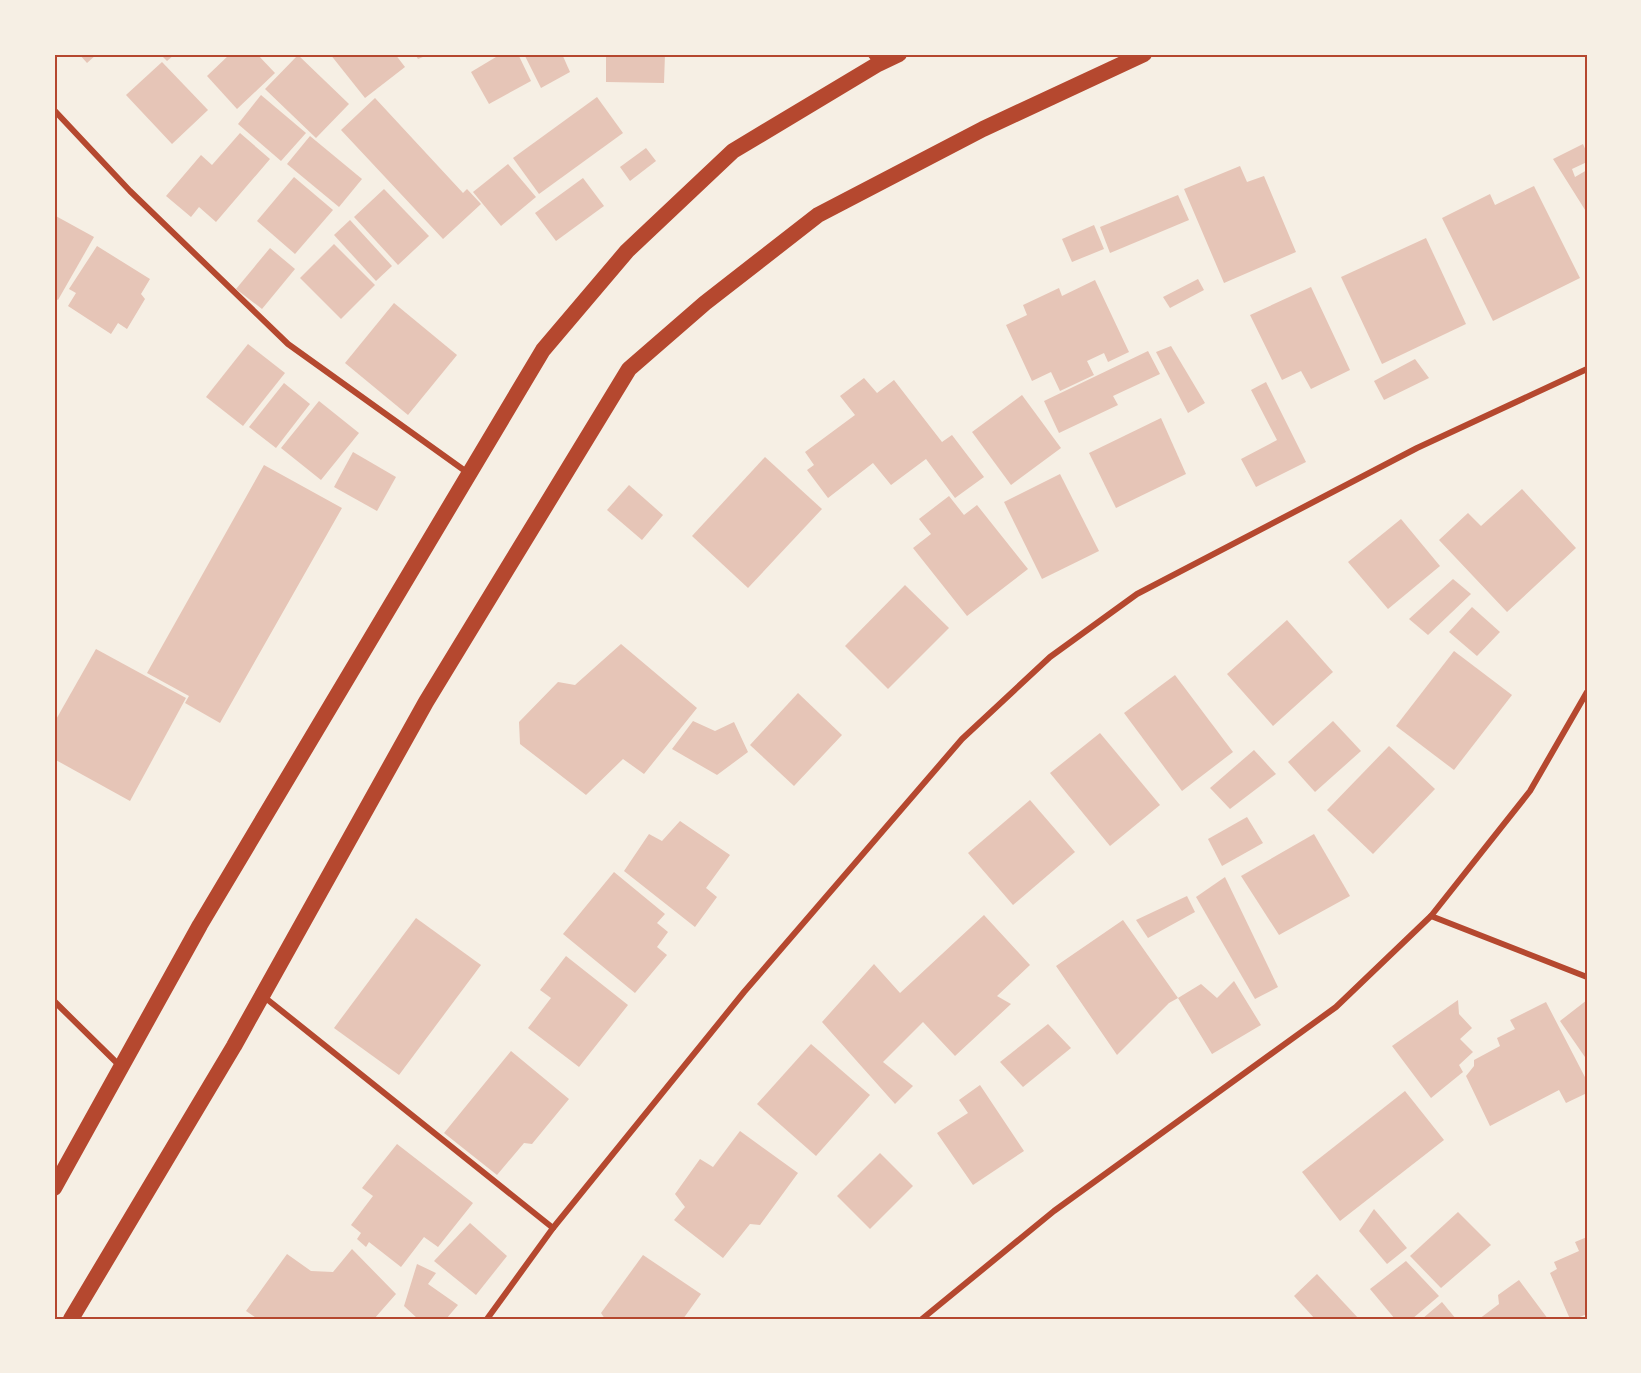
<svg xmlns="http://www.w3.org/2000/svg" width="1641" height="1373" font-family="'Archivo Narrow',sans-serif">
  <style>
    .building { fill: #e6c5b7 }
    .lines { fill: none; stroke-linecap: round; stroke-linejoin: round }
    .minor { stroke: #b5482f; stroke-width: 6 }
    .trunk { stroke: #b5482f; stroke-width: 16 }
    .neatline { fill: none; stroke: #b5482f; stroke-width: 2 }
  </style>
  <rect width="100%" height="100%" fill="#f6efe4"/>
  <g class="building">
    <polygon points="79,54 97,54 87,63"/>
    <polygon points="160,54 175,54 167,61"/>
    <polygon points="230,54 257,54 275,73 237,109 207,76"/>
    <polygon points="330,54 395,54 405,67 365,98"/>
    <polygon points="415,54 430,54 418,59"/>
    <polygon points="501,54 518,54 531,81 489,104 471,72"/>
    <polygon points="524,54 562,54 570,72 541,88"/>
    <polygon points="594,54 665,54 664,83 606,82 606,56 594,56"/>
    <polygon points="298,55 349,104 316,138 265,89"/>
    <polygon points="162,62 208,110 172,144 126,95"/>
    <polygon points="261,95 306,133 281,161 238,124"/>
    <polygon points="597,97 623,133 539,194 513,158"/>
    <polygon points="375,98 463,193 467,189 481,204 443,239 341,130"/>
    <polygon points="240,133 270,159 216,222 199,207 191,217 166,196 201,155 212,165"/>
    <polygon points="310,136 362,179 339,207 287,164"/>
    <polygon points="1583,144 1587,153 1587,162 1572,169 1575,177 1587,170 1587,213 1553,159"/>
    <polygon points="646,148 656,161 630,181 620,167"/>
    <polygon points="508,164 536,197 501,226 473,192"/>
    <polygon points="1240,166 1247,182 1264,176 1296,252 1224,283 1184,189"/>
    <polygon points="294,177 333,210 295,254 257,221"/>
    <polygon points="583,178 604,206 556,241 535,213"/>
    <polygon points="1534,186 1580,278 1493,321 1442,218 1490,194 1495,205"/>
    <polygon points="384,189 429,236 398,265 354,217"/>
    <polygon points="1178,195 1189,220 1110,253 1100,227"/>
    <polygon points="54,215 94,237 58,300 54,298"/>
    <polygon points="350,220 392,266 376,281 334,235"/>
    <polygon points="1094,225 1104,249 1072,262 1062,239"/>
    <polygon points="1426,238 1466,324 1382,364 1341,277"/>
    <polygon points="334,244 375,285 341,319 300,278"/>
    <polygon points="97,246 150,279 141,294 145,299 127,329 118,323 111,334 68,306 76,293 69,289"/>
    <polygon points="270,248 295,269 262,309 236,289"/>
    <polygon points="1198,279 1204,290 1170,308 1163,297"/>
    <polygon points="1095,280 1129,352 1108,362 1104,353 1087,361 1094,375 1060,391 1051,372 1032,381 1006,325 1027,315 1023,305 1059,288 1062,296"/>
    <polygon points="1311,287 1350,370 1311,389 1301,371 1282,380 1250,315"/>
    <polygon points="394,303 457,355 408,415 345,363"/>
    <polygon points="248,344 285,373 243,426 206,397"/>
    <polygon points="1171,346 1205,403 1188,413 1156,352"/>
    <polygon points="1148,351 1160,374 1113,396 1118,405 1059,433 1044,401"/>
    <polygon points="1415,359 1429,378 1384,400 1374,381"/>
    <polygon points="864,378 877,393 894,380 942,442 952,435 984,477 955,498 926,459 891,485 873,463 828,498 807,470 814,465 805,452 855,415 840,396"/>
    <polygon points="1266,382 1306,462 1256,487 1241,459 1277,440 1251,390"/>
    <polygon points="284,383 310,404 276,448 249,427"/>
    <polygon points="1022,395 1061,448 1011,485 972,432"/>
    <polygon points="319,401 359,433 321,480 281,448"/>
    <polygon points="1161,418 1186,474 1116,508 1089,453"/>
    <polygon points="353,452 396,477 377,511 334,487"/>
    <polygon points="765,457 822,509 748,588 692,536"/>
    <polygon points="264,465 342,508 220,723 185,703 189,696 147,673"/>
    <polygon points="1060,474 1099,551 1042,579 1004,502"/>
    <polygon points="629,485 663,515 642,540 607,510"/>
    <polygon points="1522,489 1576,548 1507,612 1439,540 1468,513 1481,526"/>
    <polygon points="949,496 964,515 977,505 1028,569 967,616 913,548 931,534 919,519"/>
    <polygon points="1401,519 1440,566 1388,609 1348,562"/>
    <polygon points="1453,579 1471,594 1428,635 1409,619"/>
    <polygon points="905,585 949,628 888,689 845,646"/>
    <polygon points="1472,607 1500,632 1477,656 1449,632"/>
    <polygon points="1287,620 1333,672 1273,726 1227,674"/>
    <polygon points="621,644 697,708 644,774 623,759 586,795 520,744 519,722 558,682 575,685"/>
    <polygon points="96,649 186,698 130,801 54,759 54,723"/>
    <polygon points="1454,651 1512,695 1454,770 1396,726"/>
    <polygon points="1175,675 1233,752 1182,791 1124,713"/>
    <polygon points="798,693 842,735 794,786 750,745"/>
    <polygon points="693,721 715,731 734,722 748,752 717,775 672,749"/>
    <polygon points="1333,721 1361,751 1315,792 1288,762"/>
    <polygon points="1100,733 1160,805 1110,846 1050,773"/>
    <polygon points="1389,746 1435,789 1373,854 1327,810"/>
    <polygon points="1254,750 1276,774 1230,809 1210,788"/>
    <polygon points="1030,800 1075,852 1013,905 968,853"/>
    <polygon points="1247,817 1263,843 1222,866 1208,839"/>
    <polygon points="680,821 730,855 706,888 717,897 695,927 624,871 649,834 662,841"/>
    <polygon points="1314,834 1350,896 1279,935 1241,876"/>
    <polygon points="614,872 665,914 657,923 668,932 657,947 667,955 635,993 563,934"/>
    <polygon points="1225,877 1278,987 1255,999 1196,897"/>
    <polygon points="1187,896 1195,912 1148,938 1136,920"/>
    <polygon points="984,915 1030,965 997,996 1011,1004 955,1056 923,1022 883,1062 913,1086 895,1104 822,1022 874,964 900,993"/>
    <polygon points="416,918 481,965 399,1075 334,1028"/>
    <polygon points="1123,920 1178,998 1169,1003 1117,1055 1056,966"/>
    <polygon points="566,956 628,1005 579,1067 528,1028 551,998 540,990"/>
    <polygon points="1234,981 1261,1025 1212,1054 1178,998 1201,984 1217,998"/>
    <polygon points="1458,1000 1459,1014 1472,1028 1460,1039 1473,1052 1459,1065 1463,1072 1431,1098 1392,1046"/>
    <polygon points="1587,1000 1587,1060 1560,1021"/>
    <polygon points="1546,1002 1587,1081 1587,1093 1566,1103 1559,1090 1490,1126 1466,1076 1474,1066 1474,1060 1500,1046 1497,1038 1515,1029 1510,1020"/>
    <polygon points="1048,1024 1071,1048 1023,1087 1000,1062"/>
    <polygon points="811,1044 870,1095 816,1156 757,1104"/>
    <polygon points="511,1051 569,1099 532,1144 524,1143 497,1175 444,1133"/>
    <polygon points="980,1085 1024,1151 973,1185 937,1133 968,1113 959,1100"/>
    <polygon points="1405,1091 1444,1140 1340,1221 1302,1172"/>
    <polygon points="740,1131 798,1173 760,1225 750,1224 723,1258 674,1220 685,1207 675,1194 700,1159 713,1167"/>
    <polygon points="397,1144 473,1203 438,1247 424,1237 401,1267 369,1242 366,1247 357,1239 361,1233 351,1225 373,1196 362,1188"/>
    <polygon points="880,1153 913,1186 870,1229 837,1196"/>
    <polygon points="1374,1209 1407,1248 1387,1264 1359,1231"/>
    <polygon points="1458,1212 1491,1245 1441,1288 1410,1256"/>
    <polygon points="470,1223 507,1256 476,1295 434,1261"/>
    <polygon points="1587,1237 1587,1314 1575,1319 1570,1319 1550,1273 1557,1269 1554,1262 1579,1251 1575,1242"/>
    <polygon points="352,1249 396,1294 374,1319 258,1319 246,1311 287,1254 311,1271 333,1272"/>
    <polygon points="643,1255 701,1294 683,1319 605,1319 601,1313"/>
    <polygon points="1406,1261 1439,1296 1412,1319 1395,1319 1370,1289"/>
    <polygon points="417,1264 436,1273 428,1284 458,1305 446,1319 418,1319 404,1306"/>
    <polygon points="1317,1274 1359,1319 1315,1319 1294,1296"/>
    <polygon points="1519,1280 1548,1319 1479,1319 1499,1304 1498,1295"/>
    <polygon points="1442,1302 1456,1319 1422,1319"/>
  </g>
  <g class="lines">
    <g class="minor">
      <polyline points="870,54 877,63"/>
      <polyline points="54,110 130,191 288,344 468,473"/>
      <polyline points="1431,916 1587,977"/>
      <polyline points="263,996 553,1228"/>
      <polyline points="54,1001 120,1066"/>
      <polyline points="487,1319 553,1228 744,992 962,739 1050,657 1137,594 1417,448 1587,369"/>
      <polyline points="922,1319 1054,1211 1336,1007 1431,916 1530,791 1587,692"/>
    </g>
    <g class="trunk">
      <polyline points="54,1188 200,925 543,350 627,251 733,151 878,64 899,54"/>
      <polyline points="71,1319 234,1046 426,702 629,369 705,303 818,215 983,129 1144,54"/>
    </g>
  </g>
  <rect width="1641" height="1373" fill="none" stroke="#f6efe4" stroke-width="111"/>
  <rect x="56" y="56" width="1530" height="1262" class="neatline"/>
</svg>
